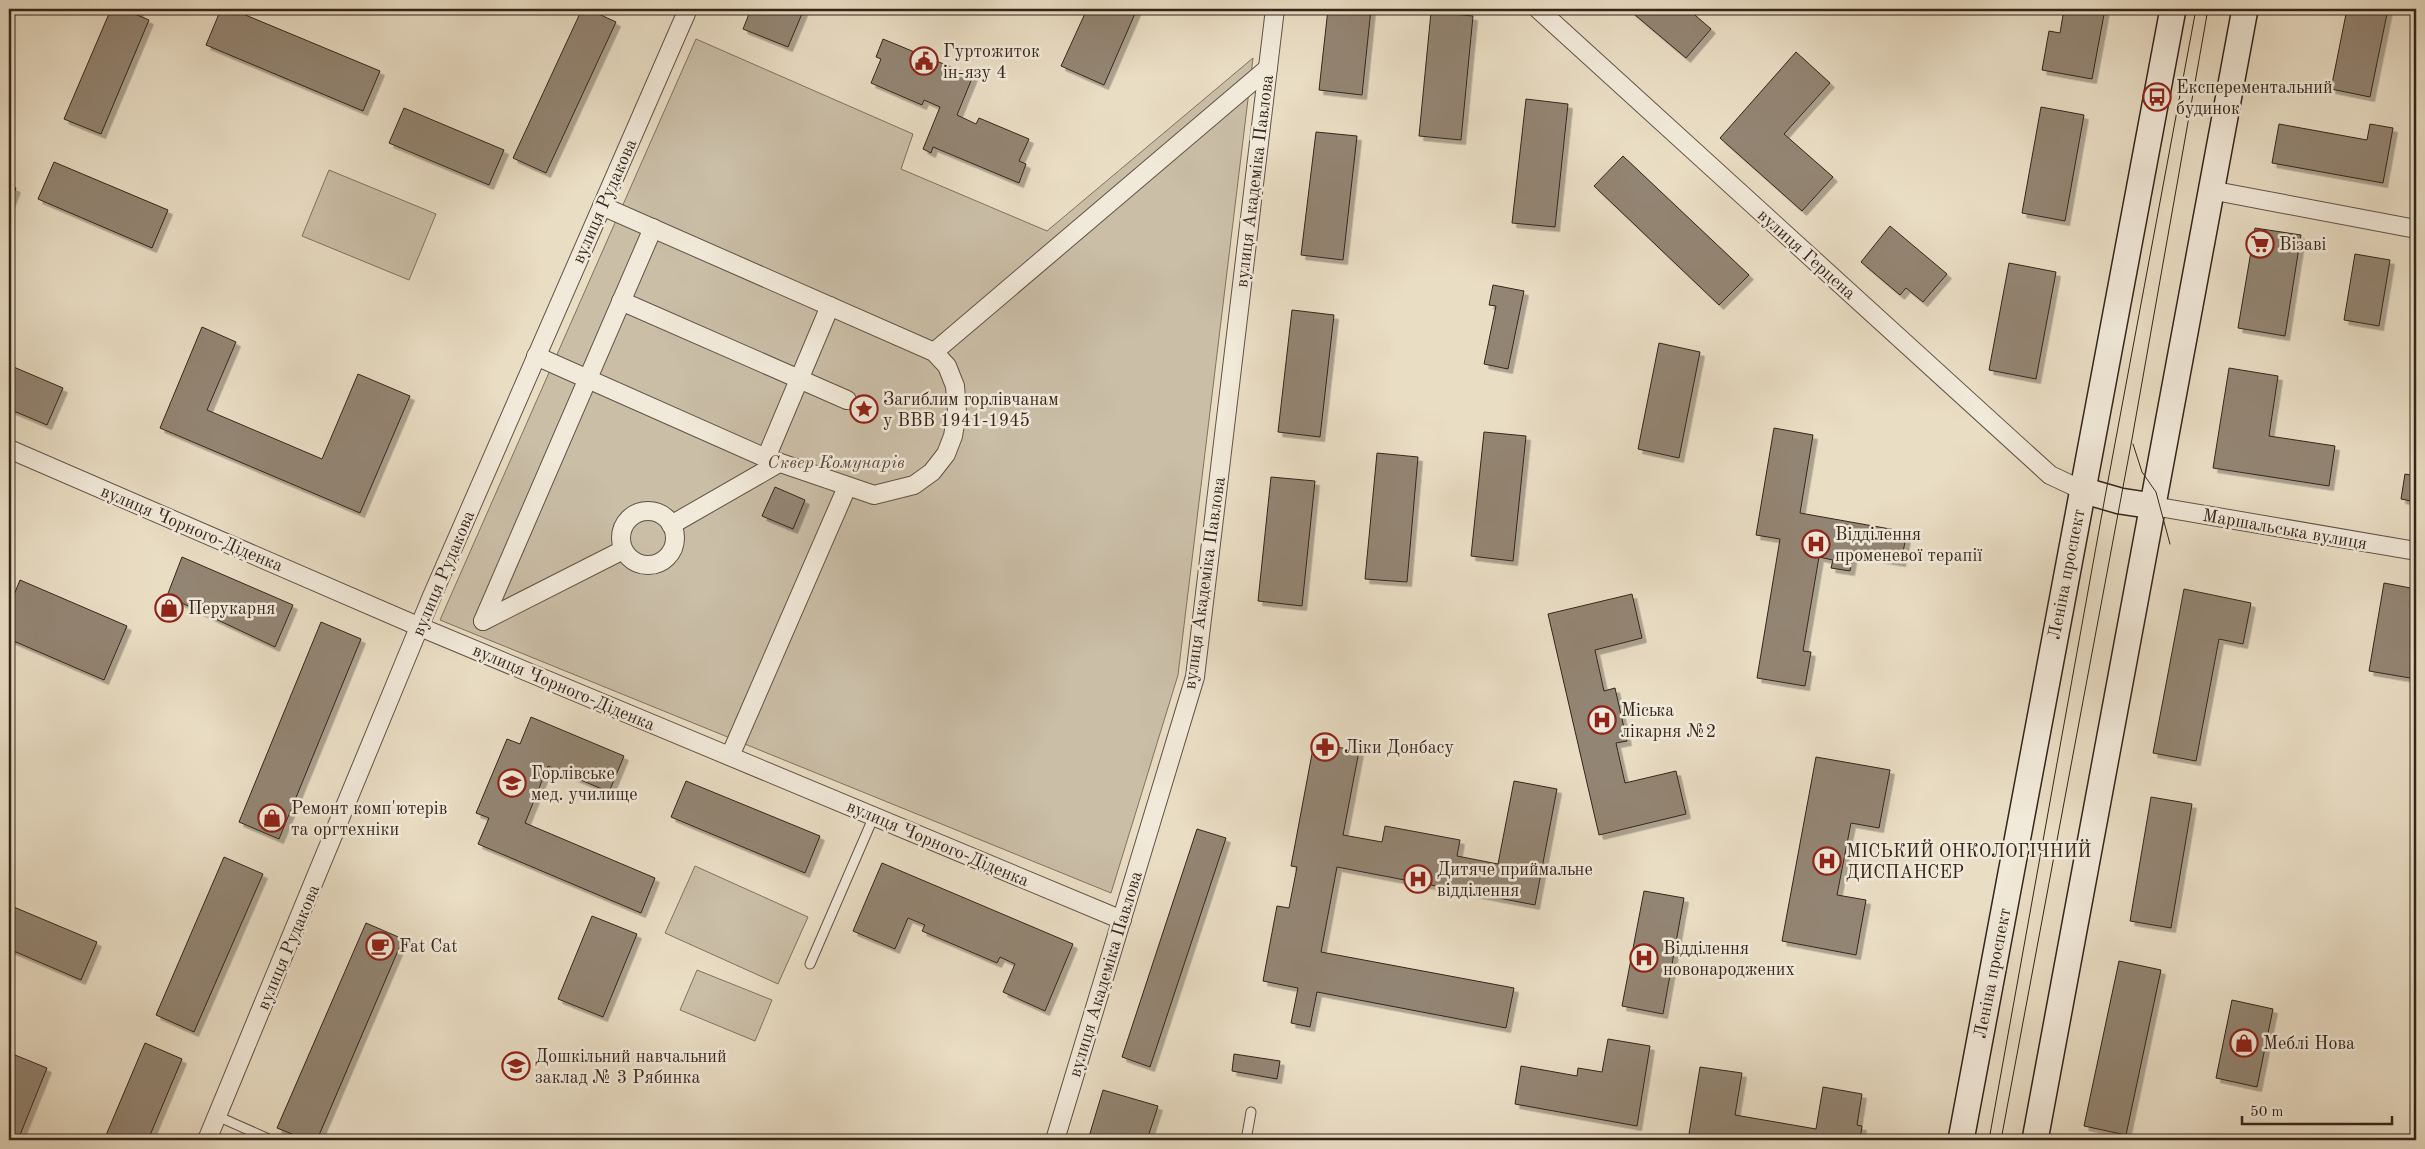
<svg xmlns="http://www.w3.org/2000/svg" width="2425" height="1149" font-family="'Old Standard TT',serif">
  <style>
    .green { fill: #cabea7; stroke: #807261 }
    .building { fill: #938573; stroke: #35251b; filter: url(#shadow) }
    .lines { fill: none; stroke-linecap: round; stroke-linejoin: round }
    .lane-casing { stroke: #625345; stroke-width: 11 }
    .street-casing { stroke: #625345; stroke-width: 20 }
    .secondary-casing { stroke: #35251b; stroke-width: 28 }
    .lane { stroke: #f1e9d9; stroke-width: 9 }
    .street { stroke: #f1e9d9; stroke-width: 18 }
    .secondary { stroke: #f1e9d9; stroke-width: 25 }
    .tram { stroke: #35251b; stroke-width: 1 }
    .labels { text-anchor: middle; stroke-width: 5; stroke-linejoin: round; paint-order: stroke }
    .poi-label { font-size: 18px; fill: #35251b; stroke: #f1e9d9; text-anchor: start }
    .street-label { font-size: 18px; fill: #35251b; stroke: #f1e9d9 }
    .park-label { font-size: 18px; font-style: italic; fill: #5a4b3e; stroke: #f1e9d9 }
  </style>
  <defs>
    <filter id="shadow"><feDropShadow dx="4.5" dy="4.5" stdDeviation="0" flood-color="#0004"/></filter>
  </defs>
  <rect width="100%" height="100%" fill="#e9ddc4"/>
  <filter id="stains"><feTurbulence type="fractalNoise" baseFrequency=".004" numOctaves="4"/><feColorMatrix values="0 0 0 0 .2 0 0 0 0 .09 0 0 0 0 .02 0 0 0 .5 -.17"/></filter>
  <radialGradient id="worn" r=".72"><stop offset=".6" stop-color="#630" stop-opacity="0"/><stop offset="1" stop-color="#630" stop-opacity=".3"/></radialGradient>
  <g class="green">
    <polygon points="696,39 913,134 901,169 1047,231 1253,58 1178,675 1111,893 440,620"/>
    <polygon points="329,170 436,214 409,280 302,236"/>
    <polygon points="695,866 808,917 778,984 665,933"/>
    <polygon points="697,970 772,1000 755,1041 680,1010"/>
  </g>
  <g class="building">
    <polygon points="111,9 123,9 149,20 101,134 64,119"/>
    <polygon points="123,9 140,9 138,15"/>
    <polygon points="221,9 231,9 380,71 363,111 206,45"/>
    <polygon points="582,9 588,9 616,22 546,173 513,158"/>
    <polygon points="751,9 804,9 788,47 743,29"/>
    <polygon points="1087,9 1137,9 1104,85 1061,66"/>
    <polygon points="1328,9 1371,9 1362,95 1319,90"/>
    <polygon points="1628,9 1688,9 1711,29 1686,58"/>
    <polygon points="2064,9 2105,9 2092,79 2042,70 2049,31 2060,33"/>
    <polygon points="2347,9 2388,9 2370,97 2331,89"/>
    <polygon points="1431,12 1473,16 1461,140 1419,136"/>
    <polygon points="883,39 963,72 966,68 975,71 957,115 976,124 979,118 1029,139 1019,161 1026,164 1019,183 933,147 931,153 923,149 940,107 924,100 922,105 871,83 881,59 876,57"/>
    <polygon points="1796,52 1830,83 1784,134 1833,177 1802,211 1720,138"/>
    <polygon points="1526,99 1568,104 1555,227 1512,223"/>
    <polygon points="2041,107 2084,115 2065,221 2022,213"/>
    <polygon points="404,108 504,150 489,185 389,143"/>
    <polygon points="2279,124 2367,140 2370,124 2393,128 2383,183 2272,163"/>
    <polygon points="1316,132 1357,136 1343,260 1301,255"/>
    <polygon points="1623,156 1749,275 1719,305 1594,186"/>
    <polygon points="54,162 168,210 152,248 38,199"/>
    <polygon points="9,185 16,188 9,206"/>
    <polygon points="1890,226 1947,274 1923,302 1906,288 1900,295 1861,262"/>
    <polygon points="2255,228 2301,235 2285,336 2238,328"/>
    <polygon points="2355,254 2390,260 2379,326 2344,320"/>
    <polygon points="2009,263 2056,272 2036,379 1989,370"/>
    <polygon points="1493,285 1524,291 1508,369 1484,364 1496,306 1489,305"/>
    <polygon points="1292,310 1334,315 1320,437 1278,432"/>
    <polygon points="202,327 236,342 207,410 322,459 358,374 410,396 360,513 160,428"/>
    <polygon points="1659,343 1700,352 1679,458 1638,449"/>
    <polygon points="9,365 63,388 47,425 9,409"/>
    <polygon points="2229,368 2278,376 2269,436 2335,446 2329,486 2213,468"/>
    <polygon points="1774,428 1813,435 1800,513 1907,532 1901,562 1853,554 1850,571 1831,568 1833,560 1819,557 1803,651 1811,652 1805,686 1757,678 1780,539 1756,535"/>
    <polygon points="1484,432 1526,436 1513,561 1471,556"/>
    <polygon points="1377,453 1418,457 1407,582 1365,579"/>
    <polygon points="2405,474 2416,476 2416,502 2401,499"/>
    <polygon points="1271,477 1315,481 1302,606 1258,601"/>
    <polygon points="775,487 805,500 793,529 762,516"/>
    <polygon points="182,557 293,605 275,647 167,596"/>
    <polygon points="20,580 127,626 104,680 9,639 9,607"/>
    <polygon points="2384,583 2416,589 2416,621 2412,646 2416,646 2416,679 2369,671"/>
    <polygon points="2184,589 2251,603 2243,644 2219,639 2196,761 2153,753"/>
    <polygon points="1632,594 1642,638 1595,650 1604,691 1615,688 1627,741 1616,743 1625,783 1676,771 1686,814 1599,835 1548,614"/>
    <polygon points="321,622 361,639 279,839 239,822"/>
    <polygon points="531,717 624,756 609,792 548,766 525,823 655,878 641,913 478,844 489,818 476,813 507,739 520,744"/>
    <polygon points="1314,743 1359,751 1343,835 1382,842 1385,826 1460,840 1457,856 1498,864 1514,781 1557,789 1535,905 1337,867 1321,952 1514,988 1506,1028 1317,992 1310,1027 1291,1023 1298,988 1263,981 1277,906 1289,908 1297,867 1291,866"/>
    <polygon points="1816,757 1890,770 1879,828 1851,823 1837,895 1866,900 1856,955 1782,941"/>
    <polygon points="686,781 820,836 805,873 671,817"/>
    <polygon points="2151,797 2192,804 2171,928 2130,921"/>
    <polygon points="1197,829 1226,838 1150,1067 1122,1057"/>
    <polygon points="224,857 263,874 194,1032 156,1015"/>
    <polygon points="882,863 1073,944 1045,1011 1003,992 1015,964 1000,957 997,963 922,931 925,925 908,918 895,949 853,931"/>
    <polygon points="1644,891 1684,898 1663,1014 1622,1006"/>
    <polygon points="9,905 97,942 81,980 9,949"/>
    <polygon points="592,916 637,934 603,1017 558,999"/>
    <polygon points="366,923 403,939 317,1140 307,1140 277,1128"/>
    <polygon points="2119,961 2161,970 2126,1135 2084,1126"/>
    <polygon points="2232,1000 2273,1009 2257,1087 2216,1078"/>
    <polygon points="1608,1039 1650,1046 1637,1126 1515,1104 1521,1066 1577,1076 1578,1068 1602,1072"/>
    <polygon points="145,1043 182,1059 148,1140 104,1140"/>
    <polygon points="10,1053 47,1068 18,1140 9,1140"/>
    <polygon points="1234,1054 1280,1061 1277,1079 1232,1071"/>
    <polygon points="1700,1067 1742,1073 1735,1115 1816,1129 1823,1087 1862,1094 1857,1125 1862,1126 1860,1140 1688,1140"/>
    <polygon points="1103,1090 1158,1106 1147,1140 1088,1140"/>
  </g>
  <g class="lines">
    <g class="lane-casing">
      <g id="lane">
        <polyline points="810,964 874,816"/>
        <polyline points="217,1116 271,1140"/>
        <polyline points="1246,1140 1251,1112"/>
      </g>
    </g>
    <g class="street-casing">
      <g id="street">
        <polyline points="1538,9 2050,475 2082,490"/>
        <polyline points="2210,190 2416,229"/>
        <polyline points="621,301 847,400"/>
        <polyline points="934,352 1268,68"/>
        <polyline points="536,356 766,458 874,495 914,485 932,472 946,454 953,436 957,412 955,386 947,366 934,352 602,206"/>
        <polyline points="9,449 420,627 1122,920"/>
        <polyline points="766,458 830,306"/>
        <polyline points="2153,506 2416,551"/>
        <circle cx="648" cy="538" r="27"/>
        <polyline points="671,525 779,463"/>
        <polyline points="483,621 653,228"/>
        <polyline points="483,621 623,550"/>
        <polyline points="730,756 847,487"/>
        <polyline points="207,1140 432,596 688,9"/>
        <polyline points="1055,1140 1195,677 1275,9"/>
      </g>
    </g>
    <g class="secondary-casing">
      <g id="secondary">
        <polyline points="2082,490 2120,501 2153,506"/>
        <polyline points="1961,1140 2173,9"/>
        <polyline points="2035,1140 2245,9"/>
      </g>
    </g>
    <use href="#lane" class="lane"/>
    <use href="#street" class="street"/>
    <use href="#secondary" class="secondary"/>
    <g class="tram">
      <polyline points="2133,444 2142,472 2156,492 2170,544"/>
      <polyline points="1989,1140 2105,497 2196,9"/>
      <polyline points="2001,1140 2132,439 2208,9"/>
    </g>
  </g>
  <defs>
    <g id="civic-ring" transform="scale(1.4375)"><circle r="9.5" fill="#f1e9d9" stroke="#8f2418" stroke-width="1.5"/><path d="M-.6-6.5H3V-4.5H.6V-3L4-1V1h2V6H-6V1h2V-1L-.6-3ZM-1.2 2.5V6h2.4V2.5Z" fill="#8f2418"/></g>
    <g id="bus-ring" transform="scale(1.4375)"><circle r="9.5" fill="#f1e9d9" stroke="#8f2418" stroke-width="1.5"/><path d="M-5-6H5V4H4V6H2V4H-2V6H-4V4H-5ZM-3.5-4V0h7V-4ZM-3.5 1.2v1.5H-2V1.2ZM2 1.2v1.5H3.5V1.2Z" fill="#8f2418"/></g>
    <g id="supermarket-ring" transform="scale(1.4375)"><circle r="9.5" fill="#f1e9d9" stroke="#8f2418" stroke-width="1.5"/><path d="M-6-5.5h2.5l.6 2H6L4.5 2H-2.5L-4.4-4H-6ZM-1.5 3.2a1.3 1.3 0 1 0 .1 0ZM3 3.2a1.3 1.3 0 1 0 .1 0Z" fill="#8f2418"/></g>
    <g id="sight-ring" transform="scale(1.4375)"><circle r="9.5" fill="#f1e9d9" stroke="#8f2418" stroke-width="1.5"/><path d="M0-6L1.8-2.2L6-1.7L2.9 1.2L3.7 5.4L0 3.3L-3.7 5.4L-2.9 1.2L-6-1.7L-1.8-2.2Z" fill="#8f2418"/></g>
    <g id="hospital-ring" transform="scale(1.4375)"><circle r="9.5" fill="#f1e9d9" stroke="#8f2418" stroke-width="1.5"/><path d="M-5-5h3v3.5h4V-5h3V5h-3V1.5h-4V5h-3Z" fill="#8f2418"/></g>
    <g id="shop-ring" transform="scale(1.4375)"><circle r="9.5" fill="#f1e9d9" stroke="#8f2418" stroke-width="1.5"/><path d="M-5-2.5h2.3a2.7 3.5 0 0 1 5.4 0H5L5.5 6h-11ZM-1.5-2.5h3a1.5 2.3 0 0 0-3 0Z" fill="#8f2418"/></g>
    <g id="pharmacy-ring" transform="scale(1.4375)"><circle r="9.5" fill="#f1e9d9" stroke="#8f2418" stroke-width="1.5"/><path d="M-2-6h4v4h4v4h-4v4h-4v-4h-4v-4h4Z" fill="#8f2418"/></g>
    <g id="university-ring" transform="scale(1.4375)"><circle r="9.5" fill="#f1e9d9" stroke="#8f2418" stroke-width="1.5"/><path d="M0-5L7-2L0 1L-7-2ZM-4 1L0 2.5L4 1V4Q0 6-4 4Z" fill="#8f2418"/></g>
    <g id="cafe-ring" transform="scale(1.4375)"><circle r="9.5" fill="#f1e9d9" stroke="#8f2418" stroke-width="1.5"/><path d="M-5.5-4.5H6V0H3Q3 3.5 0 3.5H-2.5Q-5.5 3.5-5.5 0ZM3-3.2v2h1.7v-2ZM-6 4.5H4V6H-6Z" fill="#8f2418"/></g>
    <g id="school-ring" transform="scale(1.4375)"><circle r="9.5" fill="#f1e9d9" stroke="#8f2418" stroke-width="1.5"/><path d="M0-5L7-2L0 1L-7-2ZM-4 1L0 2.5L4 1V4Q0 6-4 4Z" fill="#8f2418"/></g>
  </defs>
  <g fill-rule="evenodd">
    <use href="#civic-ring" x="924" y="61"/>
    <use href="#bus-ring" x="2157" y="97"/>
    <use href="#supermarket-ring" x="2260" y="244"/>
    <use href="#sight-ring" x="864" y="409"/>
    <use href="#hospital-ring" x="1816" y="544"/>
    <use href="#shop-ring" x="169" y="608"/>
    <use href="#hospital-ring" x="1602" y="720"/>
    <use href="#pharmacy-ring" x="1325" y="747"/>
    <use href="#university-ring" x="512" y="783"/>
    <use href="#shop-ring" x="272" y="818"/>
    <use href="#hospital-ring" x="1827" y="861"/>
    <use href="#hospital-ring" x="1418" y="879"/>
    <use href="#cafe-ring" x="380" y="946"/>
    <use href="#hospital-ring" x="1644" y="958"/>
    <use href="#shop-ring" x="2244" y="1043"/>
    <use href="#school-ring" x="516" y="1066"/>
  </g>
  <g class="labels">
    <g class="poi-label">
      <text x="943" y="57">Гуртожиток<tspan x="943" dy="21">ін-язу 4</tspan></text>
      <text x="2176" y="93">Експерементальний<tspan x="2176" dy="21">будинок</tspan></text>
      <text x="2279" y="250">Візаві</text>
      <text x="883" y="405">Загиблим горлівчанам<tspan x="883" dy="21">у ВВВ 1941-1945</tspan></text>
      <text x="1835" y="540">Відділення<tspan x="1835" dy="21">променевої терапії</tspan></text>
      <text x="188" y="614">Перукарня</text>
      <text x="1621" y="716">Міська<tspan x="1621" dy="21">лікарня №2</tspan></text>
      <text x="1344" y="753">Ліки Донбасу</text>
      <text x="531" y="779">Горлівське<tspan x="531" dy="21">мед. училище</tspan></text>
      <text x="291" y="814">Ремонт комп'ютерів<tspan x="291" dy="21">та оргтехніки</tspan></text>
      <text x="1846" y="857">МІСЬКИЙ ОНКОЛОГІЧНИЙ<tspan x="1846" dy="21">ДИСПАНСЕР</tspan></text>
      <text x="1437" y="875">Дитяче приймальне<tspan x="1437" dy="21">відділення</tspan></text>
      <text x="399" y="952">Fat Cat</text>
      <text x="1663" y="954">Відділення<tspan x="1663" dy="21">новонароджених</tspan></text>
      <text x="2263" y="1049">Меблі Нова</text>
      <text x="535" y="1062">Дошкільний навчальний<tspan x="535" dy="21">заклад № 3 Рябинка</tspan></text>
    </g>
    <g class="street-label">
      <text transform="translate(1254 181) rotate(-83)" y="6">вулиця Академіка Павлова</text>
      <text transform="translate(604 201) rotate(-66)" y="6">вулиця Рудакова</text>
      <text transform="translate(1807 254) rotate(42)" y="6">вулиця Герцена</text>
      <text transform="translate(192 528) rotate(23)" y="6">вулиця Чорного-Діденка</text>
      <text transform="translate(2285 529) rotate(10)" y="6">Маршальська вулиця</text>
      <text transform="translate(443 573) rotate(-67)" y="6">вулиця Рудакова</text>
      <text transform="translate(2066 574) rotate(-79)" y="6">Леніна проспект</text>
      <text transform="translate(1204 583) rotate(-82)" y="6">вулиця Академіка Павлова</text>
      <text transform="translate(564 687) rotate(23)" y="6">вулиця Чорного-Діденка</text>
      <text transform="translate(938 843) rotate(23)" y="6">вулиця Чорного-Діденка</text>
      <text transform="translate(288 947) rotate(-67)" y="6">вулиця Рудакова</text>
      <text transform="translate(1992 973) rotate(-79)" y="6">Леніна проспект</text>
      <text transform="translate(1105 974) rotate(-73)" y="6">вулиця Академіка Павлова</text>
    </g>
    <g class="park-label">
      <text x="836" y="468">Сквер Комунарів</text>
    </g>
  </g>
  <rect width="2425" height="1149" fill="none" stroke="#e9ddc4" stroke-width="30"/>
  <rect x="10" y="10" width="2405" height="1129" fill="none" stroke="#35251b" stroke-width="2.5"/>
  <rect x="15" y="15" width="2395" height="1119" fill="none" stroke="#35251b"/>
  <path d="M2242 1116v8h150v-8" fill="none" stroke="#35251b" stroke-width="2.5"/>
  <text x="2250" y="1116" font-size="15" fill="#35251b" stroke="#f1e9d9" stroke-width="4" paint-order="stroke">50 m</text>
  <rect width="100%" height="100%" filter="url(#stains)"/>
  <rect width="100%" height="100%" fill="url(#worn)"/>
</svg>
